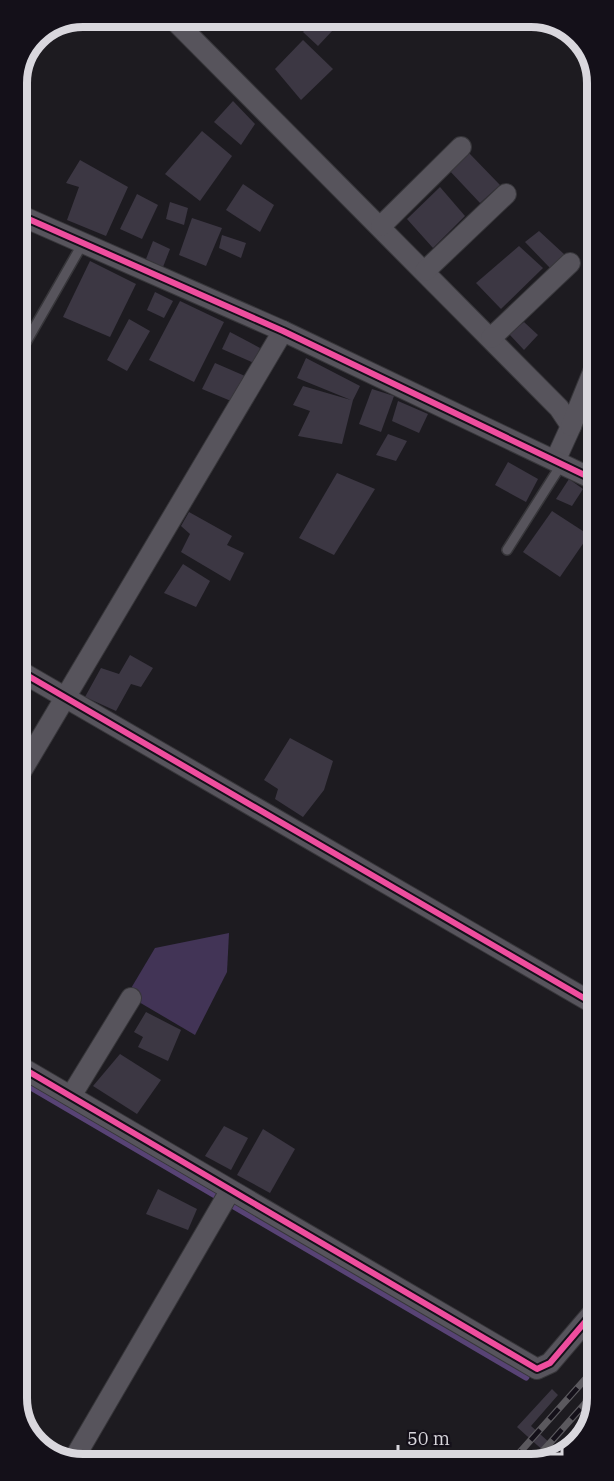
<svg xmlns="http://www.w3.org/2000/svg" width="614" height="1481" font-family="'IBM Plex Serif',serif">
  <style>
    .green { fill: #423456 }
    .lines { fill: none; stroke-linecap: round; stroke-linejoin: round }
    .stream { stroke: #584375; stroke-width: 7 }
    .building { fill: #3c3743 }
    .lane-casing { stroke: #37363a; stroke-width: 12 }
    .street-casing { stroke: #37363a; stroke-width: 22 }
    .lane { stroke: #57545c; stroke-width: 9 }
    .street { stroke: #57545c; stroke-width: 20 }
    .rail-casing { stroke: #5b595e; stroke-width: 7 }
    .rail { stroke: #141019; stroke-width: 4.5; stroke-dasharray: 14; stroke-linecap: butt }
    .cycleway-casing { stroke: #141019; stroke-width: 10 }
    .cycleway { stroke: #ef4d9e; stroke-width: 6 }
    .rim { fill: none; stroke: #d9d7dd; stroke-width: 8 }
  </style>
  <rect width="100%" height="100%" fill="#1d1b20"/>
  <polygon class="green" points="229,933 227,972 195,1035 127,995 155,948"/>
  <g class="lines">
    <polyline class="stream" points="19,1080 526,1377"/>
  </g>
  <g class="building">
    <polygon points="317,17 333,30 318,46 303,32"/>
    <polygon points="303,40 333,69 301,100 275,69"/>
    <polygon points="233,101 255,124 241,145 214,122"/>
    <polygon points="202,131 232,156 200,201 165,174"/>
    <polygon points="468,152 500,185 480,203 448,169"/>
    <polygon points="80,160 128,187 106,236 67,220 79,187 66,183"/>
    <polygon points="243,184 274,205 260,232 226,210"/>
    <polygon points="440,187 465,216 433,248 407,219"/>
    <polygon points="137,194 158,205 142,239 120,229"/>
    <polygon points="170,202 188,208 184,225 166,219"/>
    <polygon points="192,218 222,228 206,266 179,255"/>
    <polygon points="539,231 565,255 551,269 525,242"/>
    <polygon points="222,235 246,243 241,258 219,248"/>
    <polygon points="153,241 170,249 163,267 146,259"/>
    <polygon points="519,246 543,268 501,309 476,283"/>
    <polygon points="90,261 136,284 110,337 63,317"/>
    <polygon points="155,292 173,301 164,318 147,310"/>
    <polygon points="180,301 224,322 194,382 149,360"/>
    <polygon points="129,319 150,331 127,371 107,360"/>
    <polygon points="524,322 538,335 524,350 509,334"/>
    <polygon points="230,332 260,348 254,363 222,349"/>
    <polygon points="306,358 360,386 353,400 342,444 298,436 310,411 293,405 303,386 351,400 297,378"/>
    <polygon points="215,363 245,376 231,401 202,389"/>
    <polygon points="372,389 394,396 381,432 359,424"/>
    <polygon points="398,401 428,414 419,433 392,421"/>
    <polygon points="388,434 407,441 396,461 376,455"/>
    <polygon points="508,462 538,479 526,502 495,485"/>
    <polygon points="337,473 375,489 334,555 299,538"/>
    <polygon points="569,479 583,489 572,506 556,499"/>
    <polygon points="552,511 589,535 560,577 523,552"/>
    <polygon points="189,512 232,536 227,545 244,553 230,581 181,552 190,534 181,526"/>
    <polygon points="183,564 210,581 196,607 164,593"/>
    <polygon points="130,655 153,668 141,687 131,684 116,711 85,697 101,668 119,674"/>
    <polygon points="290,738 333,761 324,790 303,817 275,799 278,789 264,780"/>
    <polygon points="146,1012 181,1030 168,1061 138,1047 143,1037 134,1032"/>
    <polygon points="120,1054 161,1080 137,1114 93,1086"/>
    <polygon points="224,1126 248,1138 231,1170 205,1156"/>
    <polygon points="263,1129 295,1149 270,1193 237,1175"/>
    <polygon points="158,1189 197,1209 188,1230 146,1214"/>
    <polygon points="552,1389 558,1395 531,1426 560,1452 551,1461 540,1461 547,1454 517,1427"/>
  </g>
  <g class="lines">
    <g class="lane-casing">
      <g id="lane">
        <polyline points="17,358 83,243"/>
        <polyline points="507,550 563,462"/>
      </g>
    </g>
    <g class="street-casing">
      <g id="street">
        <polyline points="171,17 559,408 571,426 556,459"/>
        <polyline points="17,214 283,331 595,480"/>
        <polyline points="381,226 461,147"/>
        <polyline points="425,271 506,194"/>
        <polyline points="491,338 570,263"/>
        <polyline points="571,426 595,367"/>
        <polyline points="18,670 596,1005"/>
        <polyline points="18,777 283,331"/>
        <polyline points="19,1066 537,1369 550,1363 597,1308"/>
        <polyline points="71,1096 131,998"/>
        <polyline points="72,1462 230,1191"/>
      </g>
    </g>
    <use href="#lane" class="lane"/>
    <use href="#street" class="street"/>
    <g class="rail-casing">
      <g id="rail">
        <polyline points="512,1461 597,1366"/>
        <polyline points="534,1461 597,1390"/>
      </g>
    </g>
    <use href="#rail" class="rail"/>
    <g class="cycleway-casing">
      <g id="cycleway">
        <polyline points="17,214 283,331 595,480"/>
        <polyline points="18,670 596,1005"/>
        <polyline points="19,1066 537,1369 550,1363 597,1308"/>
      </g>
    </g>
    <use href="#cycleway" class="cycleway"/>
  </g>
  <path d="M0 0H614V1481H0ZM83 27H531A56 56 0 0 1 587 83V1398A56 56 0 0 1 531 1454H83A56 56 0 0 1 27 1398V83A56 56 0 0 1 83 27Z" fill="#141019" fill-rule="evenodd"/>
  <path class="rim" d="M83 27H531A56 56 0 0 1 587 83V1398A56 56 0 0 1 531 1454H83A56 56 0 0 1 27 1398V83A56 56 0 0 1 83 27Z"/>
  <path d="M398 1445v9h164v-9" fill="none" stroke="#d9d7dd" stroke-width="3"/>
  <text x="407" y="1445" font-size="18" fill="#d9d7dd" stroke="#141019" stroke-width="4.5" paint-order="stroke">50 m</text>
</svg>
